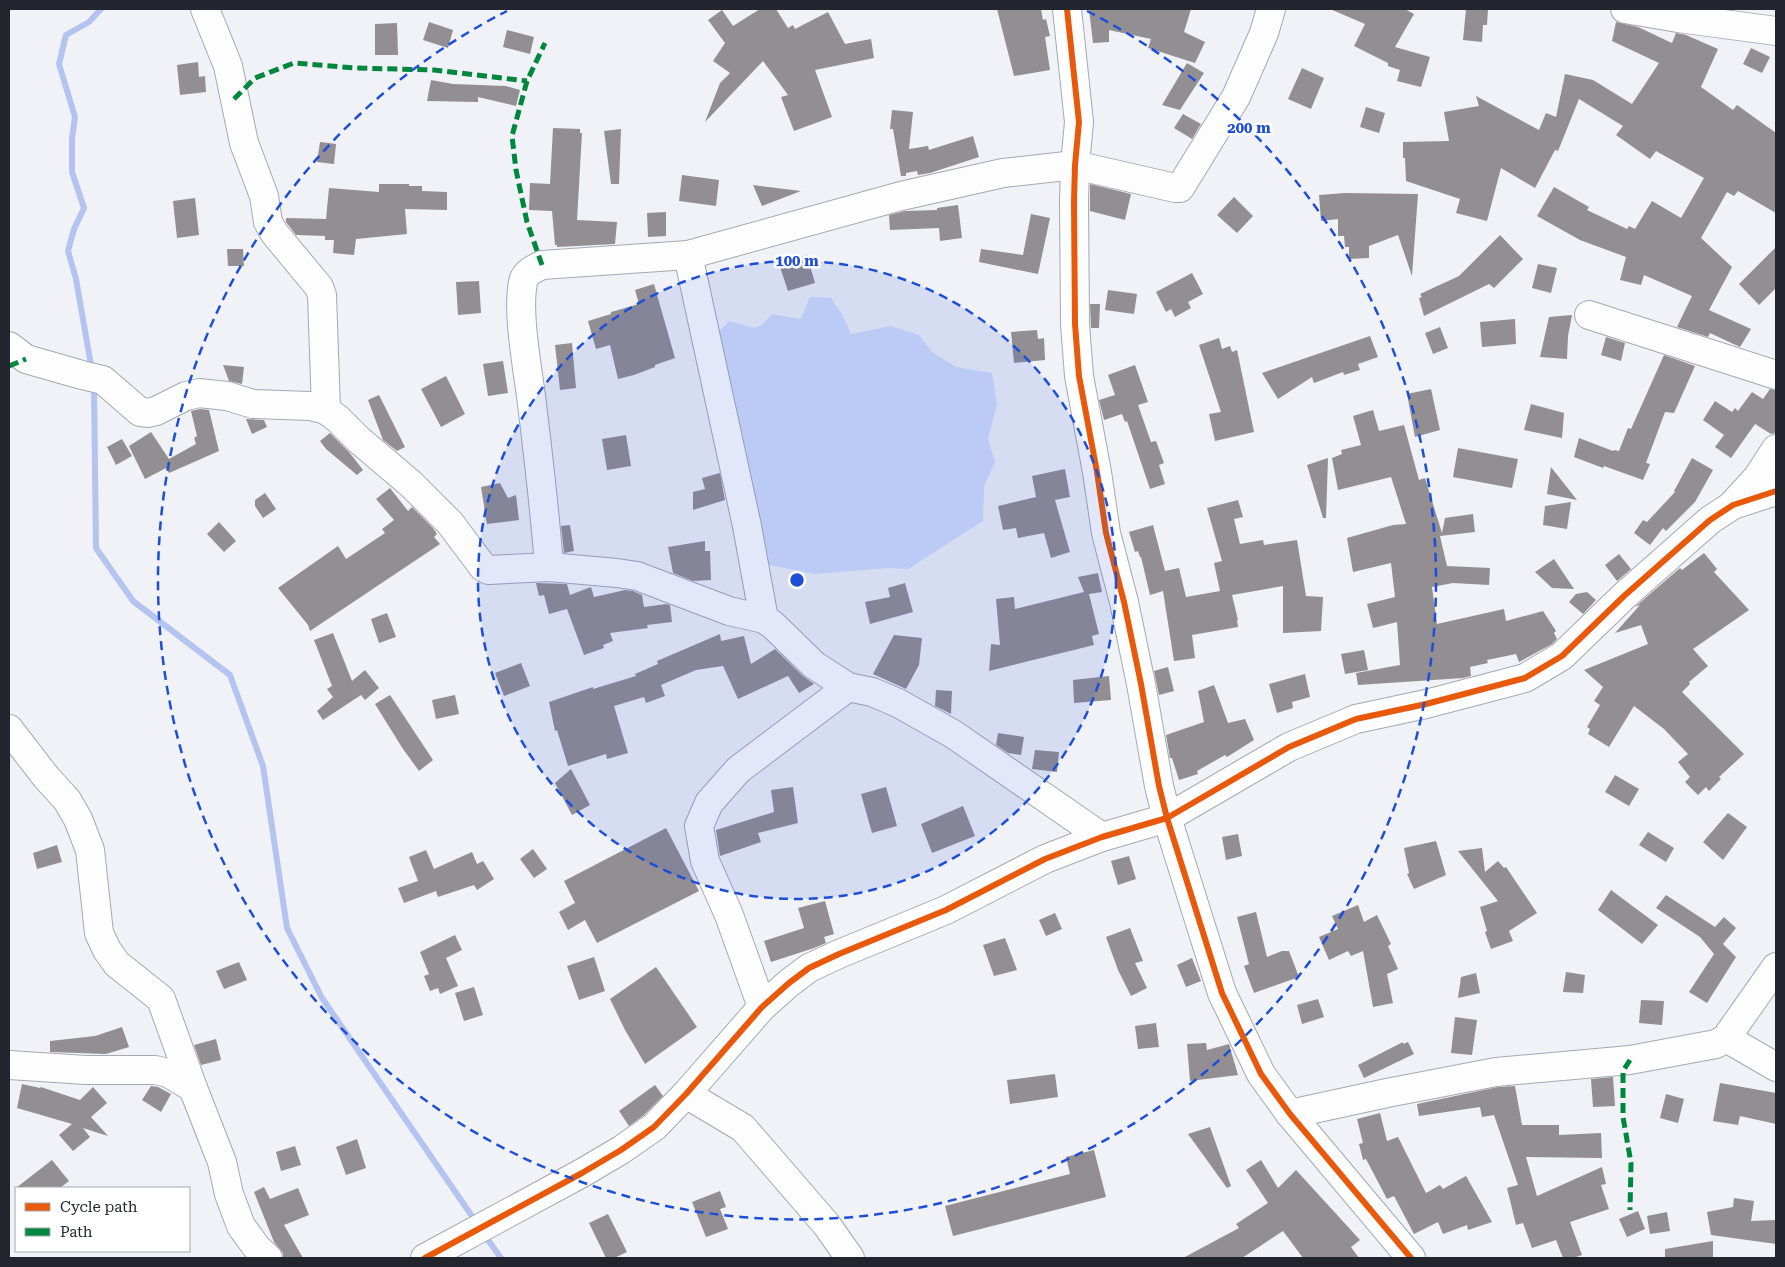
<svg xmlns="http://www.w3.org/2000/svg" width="1785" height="1267" font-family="'Roboto Serif',serif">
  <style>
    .green { fill: #d2ddfa }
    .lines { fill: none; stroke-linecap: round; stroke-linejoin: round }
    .stream { stroke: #b4c3ef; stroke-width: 6 }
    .building { fill: #928e91 }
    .minor-casing { stroke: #a5a8af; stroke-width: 30 }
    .minor { stroke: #fdfdfe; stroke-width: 28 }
    .quiet { stroke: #00873e; stroke-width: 5; stroke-dasharray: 10 5; stroke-linecap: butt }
    .cycleway-casing { stroke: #fff; stroke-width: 9 }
    .cycleway { stroke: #e8590c; stroke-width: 6 }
    .ring { fill: none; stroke: #1d4ed8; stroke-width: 2.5; stroke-dasharray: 9 6 }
    .centre { fill: #1d4ed8; stroke: #fff; stroke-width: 2.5 }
    .ring-label { font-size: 15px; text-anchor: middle; font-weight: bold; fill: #1d4ed8; stroke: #fff; stroke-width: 5; stroke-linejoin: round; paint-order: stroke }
  </style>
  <rect width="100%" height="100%" fill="#f0f2f8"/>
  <polygon class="green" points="810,297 831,298 843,316 851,334 891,326 919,335 932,352 956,367 992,373 997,405 988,439 995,462 984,487 983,521 908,569 889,568 814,574 760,563 713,338 729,321 754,328 762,325 772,314 801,319"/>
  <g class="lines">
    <g class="stream">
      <polyline points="92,371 76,279 68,251 74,229 84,208 72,172 72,138 75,117 59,64 66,35 89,22 101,9"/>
      <polyline points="94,386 96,548 133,601 230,675 263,766 287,928 322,998 476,1222"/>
      <polyline points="483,1233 501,1258"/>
    </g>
  </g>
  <g class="building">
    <polygon points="760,9 776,9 788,28 793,25 795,29 828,12 845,44 871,39 874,58 815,70 832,117 794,131 781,97 788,95 763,61 705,122 720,83 730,73 713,61 725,43 708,20 722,10 733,26"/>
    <polygon points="997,9 1041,9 1043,20 1046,19 1050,36 1045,37 1050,70 1014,76"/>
    <polygon points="1089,9 1191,9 1184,32 1205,42 1195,63 1148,48 1151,39 1109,30 1109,42 1093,43"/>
    <polygon points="1330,9 1405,9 1414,14 1395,47 1430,57 1421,87 1397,81 1400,70 1388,66 1388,63 1354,46 1365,24"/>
    <polygon points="1466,9 1488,9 1487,25 1483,25 1482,42 1463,40"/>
    <polygon points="429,22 453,30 448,48 423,40"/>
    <polygon points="1616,22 1638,27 1672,43 1676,33 1686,35 1718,49 1701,87 1733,110 1737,105 1776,133 1776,213 1738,191 1734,196 1727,192 1701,238 1732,267 1709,310 1751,329 1740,347 1710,333 1708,337 1677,327 1692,296 1644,275 1641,285 1620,280 1626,257 1580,240 1537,216 1554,187 1589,207 1587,210 1627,229 1629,226 1635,229 1652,201 1681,218 1704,178 1656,151 1650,159 1616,135 1623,126 1579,99 1558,151 1555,150 1535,188 1501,168 1487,221 1456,213 1460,199 1406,181 1405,158 1403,158 1403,142 1449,141 1444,112 1479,106 1476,96 1539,130 1546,113 1556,117 1565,74 1593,80 1632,104 1659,63 1612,41"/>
    <polygon points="397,23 398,55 375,55 375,24"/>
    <polygon points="507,30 534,37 530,54 503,47"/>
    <polygon points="1751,48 1770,57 1762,73 1743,64"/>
    <polygon points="198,62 199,77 205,76 206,92 180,95 177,65"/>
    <polygon points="1187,63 1204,73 1180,110 1162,105"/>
    <polygon points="1302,68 1324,78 1311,109 1288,99"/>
    <polygon points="431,80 453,84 506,86 520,90 516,106 478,97 478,102 427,101"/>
    <polygon points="1366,107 1385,113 1379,133 1360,127"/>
    <polygon points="892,110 913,112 909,149 928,146 929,150 973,136 979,157 930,173 918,175 917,171 906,173 906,176 901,176 893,129 890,129"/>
    <polygon points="1183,114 1201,124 1192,139 1174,128"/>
    <polygon points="553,128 580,129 580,133 582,133 577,220 617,222 615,244 557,247 557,245 555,245 552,211 529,210 530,183 550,184"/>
    <polygon points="621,129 619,184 611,184 604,131"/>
    <polygon points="320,142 336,144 334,164 317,162"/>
    <polygon points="682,175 719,180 716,206 679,201"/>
    <polygon points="379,184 409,184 409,186 422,186 422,191 447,192 447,210 405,209 407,234 356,239 354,255 333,253 334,240 325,240 325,236 296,235 286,222 286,218 326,219 329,188 379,192"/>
    <polygon points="1090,184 1131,194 1125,220 1090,211"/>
    <polygon points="753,185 801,191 762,206"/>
    <polygon points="1345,193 1418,194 1412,276 1398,235 1369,246 1369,258 1349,259 1349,247 1345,247 1344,236 1338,236 1338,219 1321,221 1319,195"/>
    <polygon points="1234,197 1253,216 1237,233 1217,215"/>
    <polygon points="195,198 199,235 177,238 173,201"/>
    <polygon points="958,205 962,238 940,241 939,228 890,230 889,215 905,211 937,210 937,208"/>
    <polygon points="666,212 666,236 648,237 647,213"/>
    <polygon points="1031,214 1050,218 1038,274 979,262 981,249 1023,255"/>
    <polygon points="1500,235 1523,259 1494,288 1489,284 1424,316 1419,298 1422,297 1420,294 1459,276"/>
    <polygon points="1776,247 1776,288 1759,305 1739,284"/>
    <polygon points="227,249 243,249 244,266 228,266"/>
    <polygon points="807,255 815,283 788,291 779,264"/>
    <polygon points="1538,264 1557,268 1551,293 1532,288"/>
    <polygon points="1192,273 1203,294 1188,302 1191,308 1175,317 1171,309 1166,312 1156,292"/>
    <polygon points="479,281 481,313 458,315 456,282"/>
    <polygon points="654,284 675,358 655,365 655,367 634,375 618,379 610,345 596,349 588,321 611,314 611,312 639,304 635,290"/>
    <polygon points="1108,290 1137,294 1134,314 1105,310"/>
    <polygon points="1090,304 1100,304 1099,328 1091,328"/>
    <polygon points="1572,315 1568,336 1567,359 1540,357 1549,317"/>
    <polygon points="1515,319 1516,344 1482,347 1480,322"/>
    <polygon points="1440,327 1448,348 1433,354 1425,333"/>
    <polygon points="1037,330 1038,339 1044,338 1045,360 1014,363 1011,332"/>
    <polygon points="1370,336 1378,357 1358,364 1360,370 1344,375 1343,372 1314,383 1312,377 1278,399 1262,373"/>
    <polygon points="1606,337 1625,343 1621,361 1601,355"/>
    <polygon points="1219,338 1222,349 1230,346 1232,352 1237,350 1254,432 1215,441 1209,414 1221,412 1199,345"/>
    <polygon points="572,343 576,388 560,390 555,345"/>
    <polygon points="1664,355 1695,366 1674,413 1665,412 1646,463 1650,464 1643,480 1604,466 1603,468 1574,457 1579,438 1613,451 1614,450 1619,451 1628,428 1631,429"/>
    <polygon points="503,361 508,393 488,396 483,364"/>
    <polygon points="223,365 244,367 242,384 229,381"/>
    <polygon points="1135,365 1148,402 1138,405 1151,442 1156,441 1164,463 1159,465 1165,484 1150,489 1127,421 1125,422 1122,414 1104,420 1099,400 1115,395 1108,375"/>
    <polygon points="446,376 465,414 441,427 421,389"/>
    <polygon points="1431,389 1440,430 1415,437 1407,394"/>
    <polygon points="1770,389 1776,390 1776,433 1771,434 1755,424 1731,458 1715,447 1724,435 1703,420 1715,401 1732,412 1735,408 1738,411 1752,392 1763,399"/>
    <polygon points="379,395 405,447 397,451 383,440 368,400"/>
    <polygon points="1531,404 1564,413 1562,438 1524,430"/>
    <polygon points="200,409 209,410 219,451 169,473 166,468 145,479 129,446 151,432 169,459 196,444 194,438 197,436 191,411"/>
    <polygon points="1373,410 1379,431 1404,425 1419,480 1425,478 1442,533 1445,518 1473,514 1475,532 1440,536 1447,566 1490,568 1489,585 1453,583 1432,587 1437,624 1504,609 1506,621 1543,611 1556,631 1554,633 1557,639 1552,644 1519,662 1516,654 1487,660 1488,663 1470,667 1471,676 1463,678 1358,685 1356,673 1400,665 1397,622 1373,628 1367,604 1395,597 1391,563 1353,572 1347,538 1393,525 1406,524 1391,477 1338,490 1332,458 1342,454 1341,450 1361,445 1353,416"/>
    <polygon points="246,419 264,420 267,427 252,434"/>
    <polygon points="330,433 349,452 363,470 357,475 326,449 320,441"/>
    <polygon points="626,435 631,466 607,470 602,439"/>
    <polygon points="122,439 132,456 116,465 107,447"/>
    <polygon points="1458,448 1518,459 1512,488 1453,477"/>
    <polygon points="1328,458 1326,518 1323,518 1307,465"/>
    <polygon points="1692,458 1713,470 1695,502 1666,531 1663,528 1650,545 1634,533 1643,520 1647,522 1675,492 1674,491"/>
    <polygon points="1551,467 1577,500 1547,494"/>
    <polygon points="1065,469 1070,497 1055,500 1070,552 1051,558 1044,533 1018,538 1016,528 1003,530 998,506 1036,497 1032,476"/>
    <polygon points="720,473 725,500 693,510 693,492 705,489 702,478"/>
    <polygon points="500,483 508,498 516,495 519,520 487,524 481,487"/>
    <polygon points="390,488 408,511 412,507 433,528 437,534 434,537 440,544 310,631 308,625 278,588 338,546 346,559 385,533 382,529 394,520 376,499"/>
    <polygon points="265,493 276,509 263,518 255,506 255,500"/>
    <polygon points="1238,500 1243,517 1234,519 1240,544 1263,540 1264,545 1297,540 1306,596 1323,597 1321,631 1283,633 1283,586 1232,595 1238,620 1237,620 1238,627 1192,635 1195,658 1174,661 1163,591 1150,595 1141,557 1140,557 1138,551 1135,552 1129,532 1153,525 1165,571 1179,568 1186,597 1220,591 1214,563 1222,561 1207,508"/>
    <polygon points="1571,502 1567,529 1543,525 1545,506"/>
    <polygon points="219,522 236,541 224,552 207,534"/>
    <polygon points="570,525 574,551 564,553 561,526"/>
    <polygon points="705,541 705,551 710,551 711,580 693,581 673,573 668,547"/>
    <polygon points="1704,553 1717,569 1714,572 1749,610 1693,649 1708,666 1689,682 1690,684 1682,692 1744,754 1719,777 1721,779 1709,791 1706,787 1698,795 1685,782 1690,777 1678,762 1688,754 1664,729 1634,706 1609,747 1588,734 1590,729 1587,727 1600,705 1594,701 1603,687 1584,670 1648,644 1641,625 1615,633 1640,605 1635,607 1680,568 1682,570"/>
    <polygon points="1619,554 1631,569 1617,581 1605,565"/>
    <polygon points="1554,559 1574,589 1552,588 1535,572"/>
    <polygon points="1098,573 1102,592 1089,594 1099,634 1092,636 1094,645 989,671 991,644 1000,645 996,599 1014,597 1015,609 1084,592 1078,577"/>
    <polygon points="536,583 567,584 570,595 591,587 594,597 625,590 633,591 642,595 644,607 666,604 670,605 672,622 647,625 648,628 610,633 613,641 603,645 604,648 584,655 567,609 549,614 544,595 539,596"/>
    <polygon points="905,583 913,612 870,624 865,602 890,597 888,588"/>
    <polygon points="1587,592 1596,600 1583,614 1569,602 1576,594"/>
    <polygon points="387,613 396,637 379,643 371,619"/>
    <polygon points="333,633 352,681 365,670 379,688 365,700 361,695 323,720 317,711 333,697 327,689 332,686 314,640"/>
    <polygon points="720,634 721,641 744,636 751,664 775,649 803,676 814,684 799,693 788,676 738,699 723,666 696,670 661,685 665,696 646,703 644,697 614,706 628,753 607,759 606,754 568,766 557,730 555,731 549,702 593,687 593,689 636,676 635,674 658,664 657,661"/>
    <polygon points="894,635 922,638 919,665 906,689 873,674"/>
    <polygon points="1364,650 1368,670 1345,674 1341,654"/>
    <polygon points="521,663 530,686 504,696 495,673"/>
    <polygon points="1168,667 1174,691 1159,695 1154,671"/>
    <polygon points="1305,674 1310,697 1292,702 1293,708 1277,713 1269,684"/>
    <polygon points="1109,676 1111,700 1074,703 1073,680"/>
    <polygon points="1214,685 1228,723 1245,719 1254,740 1227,757 1225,755 1197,771 1198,774 1179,780 1172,758 1170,758 1166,735 1204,722 1198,691"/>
    <polygon points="936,690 952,691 951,714 935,706"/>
    <polygon points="390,695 433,760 419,771 403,749 375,704"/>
    <polygon points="455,695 459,714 436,719 432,700"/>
    <polygon points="998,733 1024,737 1021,755 1008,753 996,745"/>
    <polygon points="1035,750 1059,752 1057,772 1032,769"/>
    <polygon points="571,769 590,805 572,815 555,783"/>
    <polygon points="1615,775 1639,789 1629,806 1605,792"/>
    <polygon points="793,787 798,823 758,833 761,842 720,856 716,830 774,812 771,790"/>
    <polygon points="886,787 897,826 872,833 861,794"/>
    <polygon points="963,806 975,836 932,853 921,824"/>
    <polygon points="1728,813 1747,827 1723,860 1703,842"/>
    <polygon points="666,828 699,891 597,943 585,920 568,930 559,912 575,903 564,881"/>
    <polygon points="1648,832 1674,848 1666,862 1639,845"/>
    <polygon points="1238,834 1242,856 1226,860 1222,837"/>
    <polygon points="1436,841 1446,875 1414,889 1407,874 1409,873 1404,848"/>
    <polygon points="57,845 62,862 37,869 33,853"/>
    <polygon points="1482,848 1485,872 1498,861 1504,868 1506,867 1537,913 1509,931 1513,941 1491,949 1485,932 1487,931 1480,907 1498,901 1458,851"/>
    <polygon points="533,849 547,869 534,878 520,859"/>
    <polygon points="426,850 434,869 472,852 477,864 483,861 494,879 477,890 474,885 438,897 436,891 404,903 398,888 418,881 409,857"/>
    <polygon points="1129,856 1136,879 1118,885 1111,861"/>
    <polygon points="1611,890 1658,925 1642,944 1598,910"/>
    <polygon points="1666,895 1715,927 1724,917 1736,928 1723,944 1736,957 1707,1003 1689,992 1714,954 1700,937 1656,908"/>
    <polygon points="825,901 834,934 824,937 826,943 814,948 771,962 764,941 804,928 798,908"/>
    <polygon points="1358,905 1364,922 1377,915 1391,944 1388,946 1398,969 1387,974 1393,1003 1373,1007 1363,951 1351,956 1348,951 1329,960 1319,937 1338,929 1332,916"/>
    <polygon points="1256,912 1267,957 1282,951 1289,951 1299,977 1254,993 1244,966 1249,964 1237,917"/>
    <polygon points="1055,913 1062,929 1046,936 1039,920"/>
    <polygon points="1130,928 1143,961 1135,963 1147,988 1131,996 1118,970 1106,937"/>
    <polygon points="455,935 462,950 446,958 458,986 440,994 438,988 430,991 424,976 429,974 420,952"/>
    <polygon points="1005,938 1017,970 994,976 983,945"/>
    <polygon points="594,957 605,991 579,1000 567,966"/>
    <polygon points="1192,958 1201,981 1186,987 1177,965"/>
    <polygon points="239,962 247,980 224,989 216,971"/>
    <polygon points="656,967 697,1027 645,1064 625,1030 610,999"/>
    <polygon points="1566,972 1585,975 1583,993 1563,992"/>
    <polygon points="1476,973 1480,993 1458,998 1461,977"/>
    <polygon points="474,987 483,1015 464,1021 455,993"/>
    <polygon points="1318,999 1324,1017 1302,1024 1297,1005"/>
    <polygon points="1641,1000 1664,1001 1662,1025 1639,1023"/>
    <polygon points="1455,1017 1477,1020 1472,1055 1451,1053"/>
    <polygon points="1156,1023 1159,1047 1138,1049 1135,1026"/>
    <polygon points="122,1027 129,1047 106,1054 50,1052 50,1041 95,1036"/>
    <polygon points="216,1039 221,1060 201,1065 194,1045"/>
    <polygon points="1403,1042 1403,1044 1408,1042 1414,1054 1364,1078 1358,1065"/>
    <polygon points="1206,1043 1207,1050 1229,1044 1238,1075 1190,1081 1187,1044"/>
    <polygon points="1055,1074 1058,1097 1010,1104 1007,1080"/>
    <polygon points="1613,1077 1615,1106 1593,1107 1591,1079"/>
    <polygon points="1720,1083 1776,1093 1776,1124 1740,1116 1738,1125 1713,1121"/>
    <polygon points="22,1084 40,1088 41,1087 80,1100 93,1087 107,1103 91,1117 108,1136 83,1128 90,1137 73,1151 59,1135 72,1124 17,1108"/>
    <polygon points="655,1085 663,1096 644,1115 629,1126 619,1111"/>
    <polygon points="151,1086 158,1087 171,1094 161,1112 142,1100"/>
    <polygon points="1515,1086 1522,1125 1559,1125 1559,1135 1601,1133 1602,1158 1526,1157 1537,1196 1602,1167 1606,1184 1601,1185 1609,1209 1570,1222 1582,1255 1573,1258 1563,1258 1556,1240 1532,1248 1523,1223 1516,1225 1507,1188 1518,1185 1494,1115 1482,1117 1480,1107 1419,1116 1417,1104 1498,1087"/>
    <polygon points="1666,1094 1684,1099 1678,1123 1660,1118"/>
    <polygon points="1380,1113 1387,1141 1398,1137 1426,1193 1440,1185 1443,1189 1466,1176 1492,1222 1468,1230 1467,1225 1443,1234 1438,1222 1414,1234 1394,1196 1387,1199 1366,1159 1363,1160 1359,1144 1363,1143 1357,1119"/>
    <polygon points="1210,1127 1231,1186 1227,1188 1188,1134"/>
    <polygon points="357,1139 366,1168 346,1175 336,1147"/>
    <polygon points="295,1146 301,1165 281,1171 276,1152"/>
    <polygon points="1094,1150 1106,1197 953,1236 945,1206 1070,1174 1066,1157"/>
    <polygon points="52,1160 69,1181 60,1188 16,1188"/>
    <polygon points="1261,1160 1278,1188 1296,1170 1360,1240 1351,1247 1359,1258 1303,1258 1283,1231 1242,1258 1183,1258 1239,1228 1236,1224 1268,1203 1246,1170"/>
    <polygon points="264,1187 270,1199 298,1188 309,1215 284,1225 303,1258 283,1258 283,1253 274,1242 254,1192"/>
    <polygon points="720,1191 726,1207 720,1209 728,1229 706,1237 692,1202"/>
    <polygon points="1734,1198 1754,1201 1751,1221 1776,1220 1776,1244 1711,1235 1707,1212 1733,1207"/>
    <polygon points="1638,1211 1645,1229 1627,1237 1619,1219"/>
    <polygon points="1667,1212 1670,1231 1650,1234 1647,1216"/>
    <polygon points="608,1214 627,1252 614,1258 606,1258 589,1223"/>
    <polygon points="1713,1241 1713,1258 1665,1258 1665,1249"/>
  </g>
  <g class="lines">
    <g class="minor-casing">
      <g id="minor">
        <polyline points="205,9 228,66 244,143 264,196 268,222 275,234 319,287 322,295 326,410"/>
        <polyline points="1067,9 1079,122 1075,165 1074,201 1075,324 1079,376 1097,472 1106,533 1124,602 1141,684 1159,786 1167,818 1222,993 1261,1074 1290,1114 1411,1258"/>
        <polyline points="1625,9 1678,18 1776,31"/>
        <polyline points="688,255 747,526 764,619"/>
        <polyline points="1589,315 1776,375"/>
        <polyline points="9,346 26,359 82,375 103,380 140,412 147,413 156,411 186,396 199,393 227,396 253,404 310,406 326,410 338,419 359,440 411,484 450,523 483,567 488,570 549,567 617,573 637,576 729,611 764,619 773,625 814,665 848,687 872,692 898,703 953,734 1102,837"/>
        <polyline points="1734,503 1757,478 1776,449"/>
        <path d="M 549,567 C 545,510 538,453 531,396 C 527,365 517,312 523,282 C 525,272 534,269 542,265 L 688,255 L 901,196 L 1003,173 L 1075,165 L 1175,188 L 1180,188 L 1236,97 L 1264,33 L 1271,9"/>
        <polyline points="9,729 46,777 67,800 78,819 90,850 99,933 107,950 117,964 161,999 193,1088"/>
        <polyline points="762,1007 729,915 705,861 699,826 709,803 738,770 848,687"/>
        <polyline points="1726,1038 1776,1067"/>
        <polyline points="9,1065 86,1070 155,1070 168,1073 193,1088 222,1162 229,1194 241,1226 257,1248 268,1258"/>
        <polyline points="686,1094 743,1128 826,1224 850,1258"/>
        <polyline points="1290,1114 1387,1093 1496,1072 1630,1060 1716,1044 1726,1038 1776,967"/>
        <polyline points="425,1258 582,1173 621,1150 654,1127 686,1094 762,1007 789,983 809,968 839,954 946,910 1045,859 1102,837 1167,818 1289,747 1356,719 1426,704 1525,678 1562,656 1624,596 1710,520 1733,505 1776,491"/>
      </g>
    </g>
    <use href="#minor" class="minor"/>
    <g class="quiet">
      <polyline points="234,99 255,78 294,63 356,68 434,70 527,81"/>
      <polyline points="542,265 527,222 516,170 512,136 527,81 545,43"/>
      <polyline points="9,366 26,359"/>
      <polyline points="1630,1060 1623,1071 1623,1117 1631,1163 1630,1210"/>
    </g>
    <g class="cycleway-casing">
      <g id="cycleway">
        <polyline points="1067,9 1079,122 1075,165 1074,201 1075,324 1079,376 1097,472 1106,533 1124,602 1141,684 1159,786 1167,818 1222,993 1261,1074 1290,1114 1411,1258"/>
        <polyline points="425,1258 582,1173 621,1150 654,1127 686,1094 762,1007 789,983 809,968 839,954 946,910 1045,859 1102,837 1167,818 1289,747 1356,719 1426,704 1525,678 1562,656 1624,596 1710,520 1733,505 1776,491"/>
      </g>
    </g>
    <use href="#cycleway" class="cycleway"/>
  </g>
  <circle cx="797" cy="580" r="319" fill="#1d4ed8" fill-opacity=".12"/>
  <g class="ring">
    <circle cx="797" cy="580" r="319"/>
    <path d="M1087 11A639 639 0 1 1 507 11"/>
  </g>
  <circle cx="797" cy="580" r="8" class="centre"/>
  <g class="ring-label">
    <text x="1249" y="133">200 m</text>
    <text x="797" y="266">100 m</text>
  </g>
  <rect width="1785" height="1267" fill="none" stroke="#22252e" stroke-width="20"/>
  <rect x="15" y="1187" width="175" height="65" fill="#ffffff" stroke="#a7a8ab"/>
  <rect x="25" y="1203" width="25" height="8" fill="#e8590c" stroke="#a7a8ab"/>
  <text x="60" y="1212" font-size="15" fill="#22252e">Cycle path</text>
  <rect x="25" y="1228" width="25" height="8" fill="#00873e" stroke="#a7a8ab"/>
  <text x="60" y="1237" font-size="15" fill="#22252e">Path</text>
</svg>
